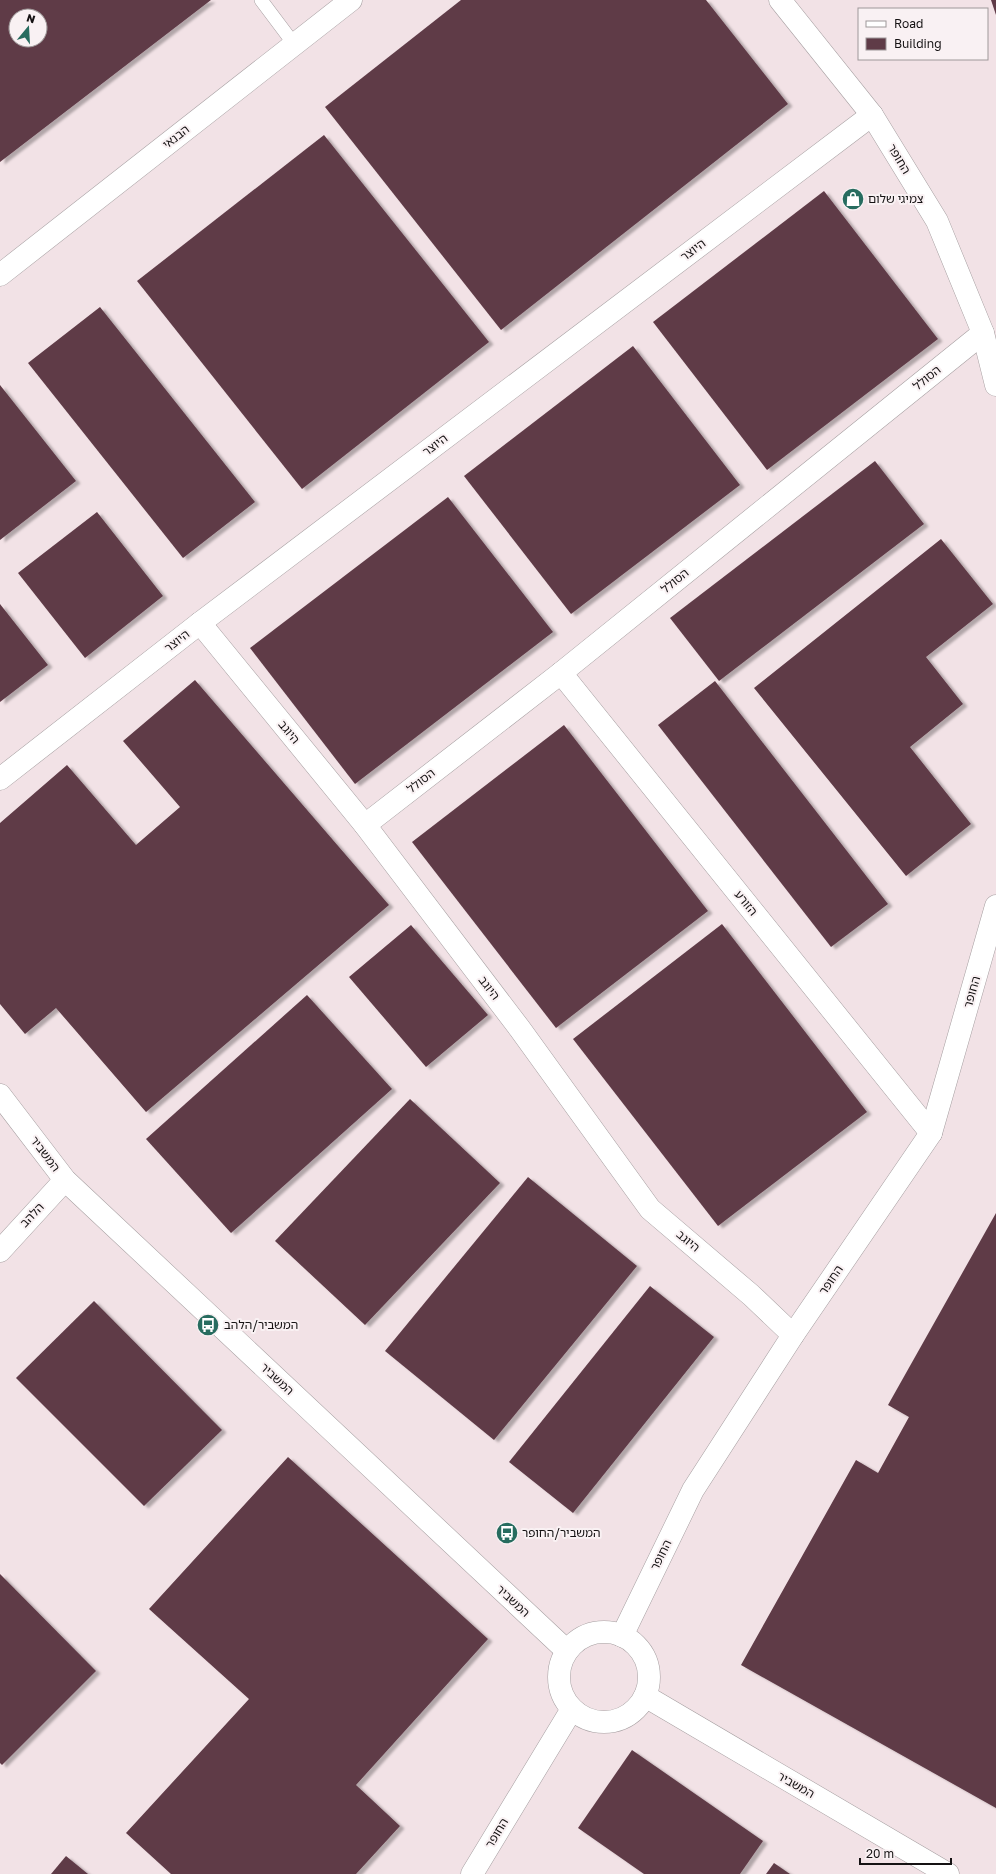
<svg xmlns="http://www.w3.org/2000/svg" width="996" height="1874" font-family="'Golos Text','Noto Sans Hebrew',sans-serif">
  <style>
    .built { fill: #f2e2e6; fill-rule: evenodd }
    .building { fill: #5f3b47; fill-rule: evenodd; filter: url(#shadow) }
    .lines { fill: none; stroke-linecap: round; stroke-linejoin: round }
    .service-casing { stroke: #a69fa1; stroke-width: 14 }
    .minor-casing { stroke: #a69fa1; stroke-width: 23 }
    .tertiary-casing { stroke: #a69fa1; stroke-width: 23 }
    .service { stroke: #fff; stroke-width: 13 }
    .minor { stroke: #fff; stroke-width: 22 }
    .tertiary { stroke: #fff; stroke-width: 22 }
    .labels { text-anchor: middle; stroke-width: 4; stroke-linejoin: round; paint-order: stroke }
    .street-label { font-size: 12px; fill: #151213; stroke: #f9f1f3 }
    .poi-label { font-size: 12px; fill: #151213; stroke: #f9f1f3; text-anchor: start }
  </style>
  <defs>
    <filter id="shadow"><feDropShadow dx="4.5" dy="2.5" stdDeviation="1" flood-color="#0004"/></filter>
  </defs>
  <rect width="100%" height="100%" fill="#f9f1f3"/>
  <path class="built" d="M 0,0 L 996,0 L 996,1874 L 0,1874 ZM 859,9 L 987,9 L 987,59 L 859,59 ZM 16,16 L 40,16 L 40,40 L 16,40 Z"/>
  <g class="building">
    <path d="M 0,0 L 211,0 L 0,162 ZM 16,16 L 40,16 L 40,40 L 16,40 Z"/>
    <polygon points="461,0 706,0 788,104 501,330 325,107"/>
    <polygon points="991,0 996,0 996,15"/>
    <polygon points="324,135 489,342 302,489 137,281"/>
    <polygon points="824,191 938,339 767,470 653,322"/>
    <polygon points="100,307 255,502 183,558 28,363"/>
    <polygon points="633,346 740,485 571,614 464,476"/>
    <polygon points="0,385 76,481 0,540"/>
    <polygon points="875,461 924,524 719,681 670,618"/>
    <polygon points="448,497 553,632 355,784 250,648"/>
    <polygon points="97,512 163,596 85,658 18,573"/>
    <polygon points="941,539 993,604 926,657 963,704 910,747 971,824 906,876 754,688"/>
    <polygon points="0,604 48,665 0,702"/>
    <polygon points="195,680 389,905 146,1112 56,1008 25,1034 0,1004 0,823 67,765 136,845 180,807 123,741"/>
    <polygon points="715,681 888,904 831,947 658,725"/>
    <polygon points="564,725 708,911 556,1028 412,842"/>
    <polygon points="722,924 867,1112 718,1226 573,1039"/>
    <polygon points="411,925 488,1015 426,1067 349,977"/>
    <polygon points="307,995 392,1089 231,1233 146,1139"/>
    <polygon points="410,1099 500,1183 365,1325 275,1241"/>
    <polygon points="528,1177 637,1266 494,1440 385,1351"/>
    <polygon points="996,1213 996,1808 741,1665 856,1460 878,1473 909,1417 888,1405"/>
    <polygon points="650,1286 714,1337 573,1513 509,1462"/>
    <polygon points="94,1301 222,1430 144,1506 16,1378"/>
    <polygon points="288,1457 488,1639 356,1785 400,1826 356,1874 171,1874 126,1833 249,1699 149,1609"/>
    <polygon points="0,1574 96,1671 2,1765 0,1763"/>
    <polygon points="632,1750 763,1841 740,1874 644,1874 578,1828"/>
    <polygon points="66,1856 88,1874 51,1874"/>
    <polygon points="774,1863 790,1874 766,1874"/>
  </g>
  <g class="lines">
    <g class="service-casing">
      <polyline id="service" points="261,0 294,44"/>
    </g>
    <g class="minor-casing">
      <g id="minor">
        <polyline points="780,0 872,115 937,221 983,333 996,385"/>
        <polyline points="0,275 351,0"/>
        <polyline points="200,623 365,825 520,1029 650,1209 751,1295 793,1335"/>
        <polyline points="561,673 931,1133"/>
        <polyline points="0,779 200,623 872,115"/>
        <polyline points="365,825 561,673 983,333"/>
        <polyline points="0,1251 65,1180"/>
        <polyline points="622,1636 693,1490 793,1335 931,1133 996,906"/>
        <polyline points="472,1874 572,1709"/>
      </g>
    </g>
    <g class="tertiary-casing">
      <g id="tertiary">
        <polyline points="0,1095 65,1180 567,1651"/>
        <circle cx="604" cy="1677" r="45"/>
        <polyline points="645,1696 948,1874"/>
      </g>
    </g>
    <use href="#service" class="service"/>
    <use href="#minor" class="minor"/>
    <use href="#tertiary" class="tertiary"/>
  </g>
  <defs>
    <g id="shop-disc" transform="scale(1.15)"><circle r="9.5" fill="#276c5f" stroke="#f9f1f3"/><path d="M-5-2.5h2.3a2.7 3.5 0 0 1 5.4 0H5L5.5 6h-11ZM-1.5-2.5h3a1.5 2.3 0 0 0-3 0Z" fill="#fff"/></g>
    <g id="bus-disc" transform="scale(1.15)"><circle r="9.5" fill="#276c5f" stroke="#f9f1f3"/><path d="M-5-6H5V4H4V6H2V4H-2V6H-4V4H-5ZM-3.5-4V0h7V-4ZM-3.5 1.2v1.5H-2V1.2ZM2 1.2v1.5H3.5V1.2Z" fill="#fff"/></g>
  </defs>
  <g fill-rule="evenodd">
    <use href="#shop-disc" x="853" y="199"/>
    <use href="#bus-disc" x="208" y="1325"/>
    <use href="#bus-disc" x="507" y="1533"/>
  </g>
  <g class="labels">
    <g class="street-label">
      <text transform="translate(176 137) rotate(-38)" y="4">הבנאי</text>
      <text transform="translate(899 159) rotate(59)" y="4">החופר</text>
      <text transform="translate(693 250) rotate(-37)" y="4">היוצר</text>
      <text transform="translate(927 378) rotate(-39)" y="4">הסולל</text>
      <text transform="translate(435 445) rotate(-37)" y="4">היוצר</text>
      <text transform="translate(675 581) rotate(-39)" y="4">הסולל</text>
      <text transform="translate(177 641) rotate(-38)" y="4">היוצר</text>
      <text transform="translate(289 732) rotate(51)" y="4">היוגב</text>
      <text transform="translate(421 781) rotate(-38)" y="4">הסולל</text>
      <text transform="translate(746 903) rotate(51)" y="4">הזורע</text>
      <text transform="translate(489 988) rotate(53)" y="4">היוגב</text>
      <text transform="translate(972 992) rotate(-74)" y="4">החופר</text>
      <text transform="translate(45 1154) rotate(53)" y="4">המשביר</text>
      <text transform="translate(32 1215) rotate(-47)" y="4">הלהב</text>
      <text transform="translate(688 1241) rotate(40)" y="4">היוגב</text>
      <text transform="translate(831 1280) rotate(-56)" y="4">החופר</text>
      <text transform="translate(277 1379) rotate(43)" y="4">המשביר</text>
      <text transform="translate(661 1555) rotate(-64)" y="4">החופר</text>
      <text transform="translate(513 1601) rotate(43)" y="4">המשביר</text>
      <text transform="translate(796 1785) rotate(30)" y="4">המשביר</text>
      <text transform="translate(497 1833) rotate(-59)" y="4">החופר</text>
    </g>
    <g class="poi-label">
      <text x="868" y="203">צמיגי שלום</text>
      <text x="224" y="1329">המשביר/הלהב</text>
      <text x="522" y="1537">המשביר/החופר</text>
    </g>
  </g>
  <rect x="858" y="8" width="130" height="52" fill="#f9f1f3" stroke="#9e9899"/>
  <rect x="866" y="21" width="20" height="6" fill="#ffffff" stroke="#9e9899"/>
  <text x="894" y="28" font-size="12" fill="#151213">Road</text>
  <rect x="866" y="38" width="20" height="12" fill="#5f3b47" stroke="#9e9899"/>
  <text x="894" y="48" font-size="12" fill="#151213">Building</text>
  <g transform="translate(28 28) rotate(18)"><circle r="19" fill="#f9f1f3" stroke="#9e9899"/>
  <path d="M0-3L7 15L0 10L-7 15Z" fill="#276c5f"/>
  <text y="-6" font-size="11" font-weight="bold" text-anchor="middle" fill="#151213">N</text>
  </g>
  <path d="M860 1858v6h91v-6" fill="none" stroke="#151213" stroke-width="2"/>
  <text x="866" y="1858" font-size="12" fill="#151213" stroke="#f9f1f3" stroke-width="3" paint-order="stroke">20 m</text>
</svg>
